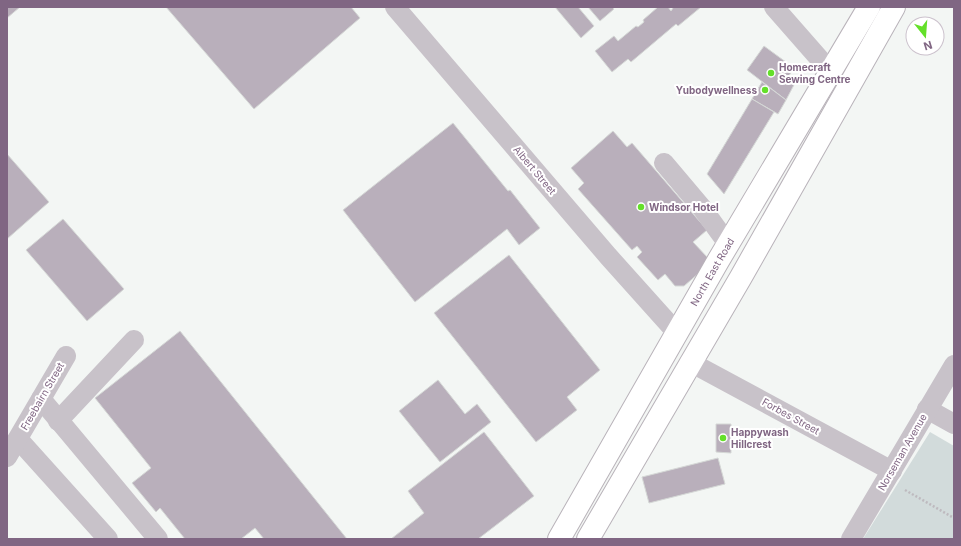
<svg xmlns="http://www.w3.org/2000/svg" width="961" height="546" font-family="Inter,sans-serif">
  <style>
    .green { fill: #d2dbdb }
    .building { fill: #b9afbb; stroke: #d5d8d6 }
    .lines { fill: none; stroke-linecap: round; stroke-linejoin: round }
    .highway-casing { stroke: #b9b3ba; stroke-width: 24 }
    .path { stroke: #bebabf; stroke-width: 2.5; stroke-dasharray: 2 2; stroke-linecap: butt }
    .minor { stroke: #c8c2c9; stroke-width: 20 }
    .highway { stroke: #fff; stroke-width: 22 }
    .poi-dot { fill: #64e029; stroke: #fff; stroke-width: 1.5 }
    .labels { text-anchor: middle; stroke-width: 4; stroke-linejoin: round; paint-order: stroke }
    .poi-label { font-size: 10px; font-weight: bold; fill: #806683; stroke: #fff; text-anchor: start }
    .street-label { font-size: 10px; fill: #806683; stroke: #fff }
  </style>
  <rect width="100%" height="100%" fill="#f3f6f4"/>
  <polygon class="green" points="930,432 954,446 954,539 863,539"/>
  <g class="building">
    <polygon points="7,7 20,7 7,18"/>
    <polygon points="166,7 351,7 360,18 254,109"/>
    <polygon points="555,7 578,7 594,26 581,38"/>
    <polygon points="588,7 612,7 614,9 600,21"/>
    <polygon points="658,7 668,7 671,11 673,8 672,7 701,7 678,26 676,24 631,62 628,59 612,72 595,51 614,36 618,41 636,26 638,27 644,22 643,20"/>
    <polygon points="764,46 794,68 788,77 796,81 786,100 747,70"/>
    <polygon points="762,82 786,100 778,114 752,99"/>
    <polygon points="752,99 774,112 724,194 707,174"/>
    <polygon points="453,123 508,191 510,190 540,228 519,245 507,229 415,302 343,210"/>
    <polygon points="613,131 627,147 632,143 707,230 693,242 708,258 707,266 684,286 675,286 665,274 658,280 637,257 642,252 637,246 632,250 578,189 584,183 571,168"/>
    <polygon points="7,154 49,202 7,239"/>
    <polygon points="63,219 124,289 87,321 26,250"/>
    <polygon points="509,255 600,370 567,397 577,410 536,442 434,313"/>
    <polygon points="180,331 347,539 264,539 255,528 241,539 185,539 160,508 156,512 132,483 151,468 95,398"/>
    <polygon points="438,380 465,414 477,404 491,422 440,462 399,411"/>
    <polygon points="716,424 731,424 731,453 716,452"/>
    <polygon points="484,432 534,496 478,539 391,539 424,513 408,491"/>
    <polygon points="718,458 725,484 649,503 642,477"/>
  </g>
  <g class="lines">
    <g class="highway-casing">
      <g id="highway">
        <path id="s1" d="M 559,539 L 718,261 L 869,7"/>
        <polyline points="588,539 741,277 894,7"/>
      </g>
    </g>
    <polyline class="path" points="905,490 954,518"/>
    <g class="minor">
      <polyline points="395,7 608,256 677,333"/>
      <polyline points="774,7 831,72"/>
      <polyline points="664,163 702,208 728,244"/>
      <polyline points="690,362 892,471"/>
      <polyline points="41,399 158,539"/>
      <polyline points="927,409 954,424"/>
      <polyline points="58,421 134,340"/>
      <polyline points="18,439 108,539"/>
      <polyline points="7,457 66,356"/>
      <polyline points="851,539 954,365"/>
    </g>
    <use href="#highway" class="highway"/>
  </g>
  <g class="poi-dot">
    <circle cx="771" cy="73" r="4"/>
    <circle cx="765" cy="90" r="4"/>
    <circle cx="641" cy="207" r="4"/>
    <circle cx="723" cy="438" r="4"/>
  </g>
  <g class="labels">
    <g class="poi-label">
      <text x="779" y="71">Homecraft<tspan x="779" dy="12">Sewing Centre</tspan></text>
      <text x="757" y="94" text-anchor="end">Yubodywellness</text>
      <text x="649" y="211">Windsor Hotel</text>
      <text x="731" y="436">Happywash<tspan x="731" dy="12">Hillcrest</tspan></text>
    </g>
    <g class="street-label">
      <text transform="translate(535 170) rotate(50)" y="4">Albert Street</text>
      <text dy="4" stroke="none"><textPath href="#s1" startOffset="308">North East Road</textPath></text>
      <text transform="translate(42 396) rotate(-60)" y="4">Freebairn Street</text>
      <text transform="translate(791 416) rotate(29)" y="4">Forbes Street</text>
      <text transform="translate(902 452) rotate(-60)" y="4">Norseman Avenue</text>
    </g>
  </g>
  <rect width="961" height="546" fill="none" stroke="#806683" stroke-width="16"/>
  <g transform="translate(925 36) rotate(163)"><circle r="19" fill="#ffffff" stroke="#ccc2cd"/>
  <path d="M0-3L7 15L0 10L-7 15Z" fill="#64e029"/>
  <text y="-6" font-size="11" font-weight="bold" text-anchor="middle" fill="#806683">N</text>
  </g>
</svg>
